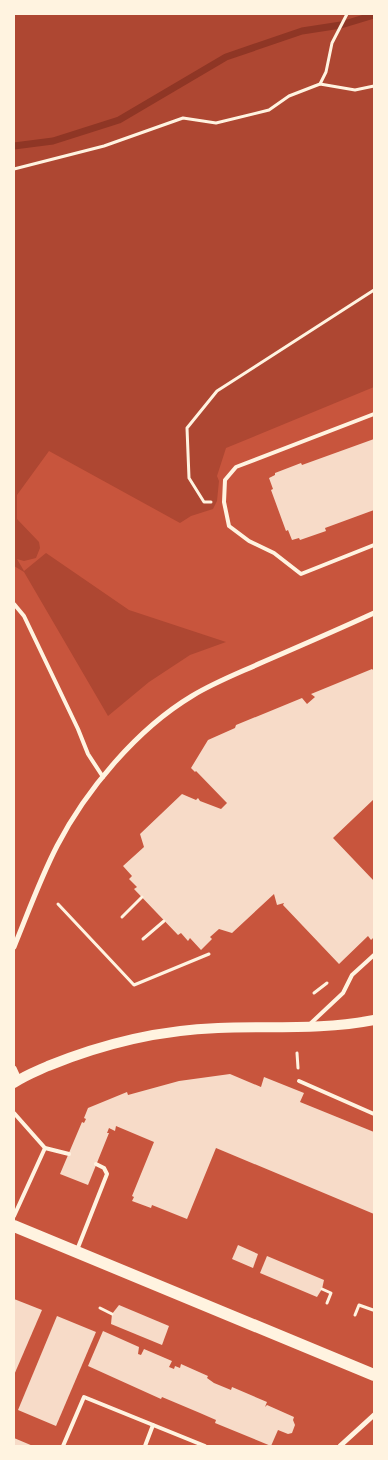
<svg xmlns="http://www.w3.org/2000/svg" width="388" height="1460" font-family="Lora,serif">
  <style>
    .green { fill: #ae4732 }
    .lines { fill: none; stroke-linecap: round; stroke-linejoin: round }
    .stream { stroke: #8f3625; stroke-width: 7 }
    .building { fill: #f7dbc8 }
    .path { stroke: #fff3e0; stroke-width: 3 }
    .service { stroke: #fff3e0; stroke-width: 4 }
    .minor { stroke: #fff3e0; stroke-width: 5 }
    .secondary { stroke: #fff3e0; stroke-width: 10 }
    .primary { stroke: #fff3e0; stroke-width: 12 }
  </style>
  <rect width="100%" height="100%" fill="#c8553d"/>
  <polygon class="green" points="14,14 374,14 374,387 226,448 217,476 219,481 217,501 213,509 191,516 180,523 49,451 17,495 17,519 39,542 40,548 36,558 24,561 17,559 24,571 46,553 129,610 226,642 190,655 149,682 108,716 24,572 14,566"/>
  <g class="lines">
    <polyline class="stream" points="14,146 53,141 119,120 226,57 302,31 341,25 374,15"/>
  </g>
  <g class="building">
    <polygon points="374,439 374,510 325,528 326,531 300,540 299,538 292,540 288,530 286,531 271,490 273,489 269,478 275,475 275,473 301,463 302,465"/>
    <polygon points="372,669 374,671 374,799 333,838 374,881 374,937 371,940 368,936 339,964 283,905 284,903 277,905 274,894 232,933 219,929 210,937 212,939 201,950 190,938 188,941 181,933 178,935 134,889 137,887 129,879 132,876 123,866 144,847 140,834 182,794 196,800 198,798 200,801 221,809 227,803 196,771 195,772 191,768 208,740 235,728 236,725 302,698 307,704 315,697 311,694"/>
    <polygon points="230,1074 261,1087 264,1077 304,1093 300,1102 374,1132 374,1214 216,1148 187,1219 152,1205 151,1208 132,1201 134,1197 132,1196 154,1142 116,1126 115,1131 109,1128 107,1133 109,1133 88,1185 60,1174 82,1122 84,1123 86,1119 84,1118 88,1108 127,1092 128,1095 179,1081"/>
    <polygon points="238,1245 258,1254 253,1268 232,1259"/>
    <polygon points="267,1256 324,1280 322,1289 317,1297 260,1273"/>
    <polygon points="14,1299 42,1310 14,1375"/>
    <polygon points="119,1305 169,1326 162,1345 111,1324 112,1314"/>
    <polygon points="57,1316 96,1332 56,1426 18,1410"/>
    <polygon points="103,1331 139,1347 138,1354 141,1355 144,1349 172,1361 169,1367 174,1369 175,1366 180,1368 181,1364 208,1376 207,1378 214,1383 231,1390 232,1387 267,1402 265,1407 267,1405 294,1417 293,1420 295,1425 292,1433 288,1434 278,1430 271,1446 215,1423 216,1420 200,1413 162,1397 161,1399 88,1366"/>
    <polygon points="14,1438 33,1446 14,1446"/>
  </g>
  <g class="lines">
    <g class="path">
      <polyline points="320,84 355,90 374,86"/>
      <polyline points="14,169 104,146 183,118 216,123 269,110 289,96 320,84 326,72 332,43 347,14"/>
      <polyline points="211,502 204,502 189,478 187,428 217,391 374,290"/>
      <polyline points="58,904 134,985 209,954"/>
      <polyline points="122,917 142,897"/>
      <polyline points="143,939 164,921"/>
      <polyline points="314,993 327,983"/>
      <polyline points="297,1053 298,1068"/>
      <polyline points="322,1289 331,1293 327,1303"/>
      <polyline points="100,1308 112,1314"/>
      <polyline points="355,1315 359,1305 373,1310"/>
    </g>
    <g class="service">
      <polyline points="374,414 236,467 225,480 224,502 229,526 249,541 274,553 301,574 374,545"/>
      <polyline points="14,604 24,616 78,729 88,754 103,777"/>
      <polyline points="310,1024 343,993 352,975 374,955"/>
      <polyline points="299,1081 374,1114"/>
      <polyline points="14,1113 45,1148 69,1154"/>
      <polyline points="14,1216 45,1148"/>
      <polyline points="77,1250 107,1174 104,1168 96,1164"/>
      <polyline points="63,1446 84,1397 205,1446"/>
      <polyline points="145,1446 153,1425"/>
    </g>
    <g class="minor">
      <path d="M 14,947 C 28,913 40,879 57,846 C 86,790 137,729 192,696 C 215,682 239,673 263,662 C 300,646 337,630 374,613"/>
      <polyline points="14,1068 19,1079"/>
      <polyline points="340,1446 374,1415"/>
    </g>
    <path class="secondary" d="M 14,1083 C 24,1076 37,1071 48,1066 C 102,1044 160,1030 218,1028 C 270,1026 323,1030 374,1020"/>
    <polyline class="primary" points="14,1226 374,1375"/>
  </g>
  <rect width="388" height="1460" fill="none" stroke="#fff3e0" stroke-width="30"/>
</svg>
